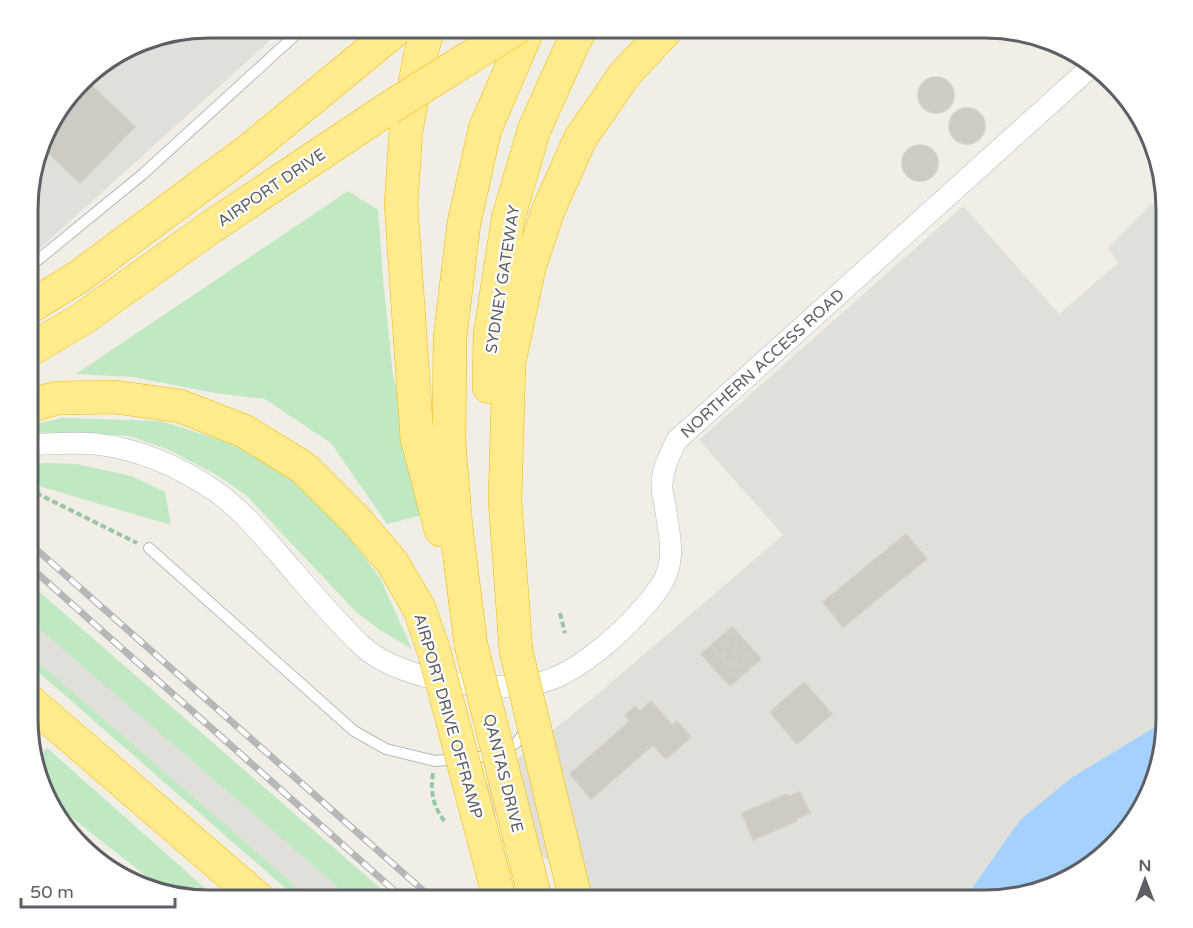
<svg xmlns="http://www.w3.org/2000/svg" width="1193" height="928" font-family="'Varela Round',sans-serif">
  <style>
    .industrial { fill: #e0dfd9 }
    .green { fill: #c0e8c3 }
    .water { fill: #a5d1ff }
    .building { fill: #cdcbc4; stroke: #d5d0c3; stroke-width: 1.5 }
    .lines { fill: none; stroke-linecap: round; stroke-linejoin: round }
    .lane-casing { stroke: #b7babf; stroke-width: 12 }
    .street-casing { stroke: #b7babf; stroke-width: 22 }
    .highway-casing { stroke: #f4ba00; stroke-width: 34 }
    .path { stroke: #98c7a8; stroke-width: 4; stroke-dasharray: 6 3; stroke-linecap: butt }
    .lane { stroke: #fff; stroke-width: 10 }
    .street { stroke: #fff; stroke-width: 21 }
    .highway { stroke: #ffea8c; stroke-width: 33 }
    .rail-casing { stroke: #b6b7b7; stroke-width: 7 }
    .rail { stroke: #fff; stroke-width: 4.5; stroke-dasharray: 14; stroke-linecap: butt }
    .highway-bridge-casing { stroke: #f4ba00; stroke-width: 34; stroke-linecap: butt }
    .highway-bridge { stroke: #ffea8c; stroke-width: 33 }
    .labels { text-anchor: middle; stroke-width: 4.5; stroke-linejoin: round; paint-order: stroke }
    .street-label { font-size: 16px; fill: #5c6066; stroke: #fff }
    .rim { fill: none; stroke: #5c6066; stroke-width: 3 }
  </style>
  <rect width="100%" height="100%" fill="#f0eee5"/>
  <g class="industrial">
    <polygon points="208,27 285,27 28,259 29,184 51,118 89,72 150,37"/>
    <polygon points="1165,203 1166,720 1071,778 1020,820 963,901 595,901 473,795 598,694 783,535 699,440 963,206 1059,314 1118,263 1108,248 1151,204"/>
    <polygon points="28,619 354,901 313,901 28,653"/>
  </g>
  <g class="green">
    <polygon points="348,191 378,210 383,279 393,376 410,434 430,513 387,524 331,443 265,399 215,393 133,377 76,374"/>
    <polygon points="62,418 161,421 230,443 292,479 340,524 380,578 412,649 380,630 356,612 246,495 215,474 167,449 129,436 28,432 28,426"/>
    <polygon points="48,463 77,464 131,476 165,492 171,525 42,487 28,481 28,464"/>
    <polygon points="28,582 388,895 394,901 354,901 28,619"/>
    <polygon points="28,653 313,901 300,901 28,663"/>
    <polygon points="47,748 207,890 220,901 197,901 169,894 52,802 44,795 35,762"/>
  </g>
  <polygon class="water" points="1166,720 1166,732 1152,790 1121,840 1055,887 985,901 963,901 1020,820 1071,778"/>
  <g class="building">
    <circle cx="936" cy="95" r="18"/>
    <polygon points="84,78 135,127 80,183 41,146 51,118"/>
    <circle cx="967" cy="126" r="18"/>
    <circle cx="920" cy="163" r="18"/>
    <polygon points="906,534 927,559 843,627 823,602"/>
    <polygon points="732,627 761,659 730,686 701,654"/>
    <circle cx="731" cy="639" r="6"/>
    <circle cx="720" cy="648" r="6"/>
    <circle cx="740" cy="649" r="6"/>
    <circle cx="728" cy="658" r="6"/>
    <circle cx="748" cy="661" r="6"/>
    <circle cx="736" cy="670" r="6"/>
    <polygon points="804,682 832,714 797,744 770,712"/>
    <polygon points="651,701 672,725 677,721 691,737 666,759 653,745 591,799 570,774 630,721 625,715 635,706 640,711"/>
    <polygon points="800,792 810,813 796,819 797,821 753,840 742,813 787,794 789,796"/>
  </g>
  <g class="lines">
    <g class="lane-casing">
      <g id="lane">
        <polyline points="28,268 143,174 304,27"/>
        <polyline points="149,548 354,731 386,749 435,761 491,756 516,743 528,728"/>
      </g>
    </g>
    <g class="street-casing">
      <path id="street" d="M 28,445 C 50,444 74,442 96,444 C 140,449 182,468 218,493 C 240,509 258,530 276,551 C 304,583 331,616 361,645 C 380,663 410,673 435,679 C 465,685 509,690 539,683 C 580,674 636,621 659,588 C 678,561 669,536 665,505 C 664,498 661,490 662,483 C 663,467 670,454 677,440 L 1093,65"/>
    </g>
    <g class="highway-casing">
      <g id="highway">
        <polyline points="429,27 420,56 406,131 401,204 417,438 441,530"/>
        <polyline points="28,308 77,278 248,151 399,27"/>
        <polyline points="28,351 82,319 211,227 389,108"/>
        <polyline points="489,387 490,335 508,219 534,130 574,41 583,27"/>
        <polyline points="28,406 57,398 115,397 180,406 244,431 304,468 356,520 392,562 419,608 434,651"/>
        <polyline points="471,645 456,528 449,443 450,337 464,223 485,129 529,27"/>
        <polyline points="516,651 505,500 509,363 529,268 548,211 580,139 625,74 669,27"/>
        <polyline points="27,699 261,901"/>
      </g>
    </g>
    <g class="path">
      <polyline points="28,489 137,543"/>
      <polyline points="560,613 565,633"/>
      <path d="M 433,773 C 430,793 433,807 446,823"/>
    </g>
    <use href="#lane" class="lane"/>
    <use href="#street" class="street"/>
    <use href="#highway" class="highway"/>
    <g class="rail-casing">
      <g id="rail">
        <polyline points="28,542 435,901"/>
        <polyline points="28,565 406,901"/>
      </g>
    </g>
    <use href="#rail" class="rail"/>
    <g class="highway-bridge-casing">
      <g id="highway-bridge">
        <polyline points="389,108 518,27"/>
        <polyline points="471,645 536,901"/>
        <polyline points="434,651 500,901"/>
        <polyline points="516,651 576,901"/>
      </g>
    </g>
    <use href="#highway-bridge" class="highway-bridge"/>
  </g>
  <g class="labels">
    <g class="street-label">
      <text transform="translate(271 187) rotate(-34)" y="6">AIRPORT DRIVE</text>
      <text transform="translate(502 279) rotate(-81)" y="6">SYDNEY GATEWAY</text>
      <text transform="translate(762 363) rotate(-42)" y="6">NORTHERN ACCESS ROAD</text>
      <text transform="translate(449 716) rotate(74)" y="6">AIRPORT DRIVE OFFRAMP</text>
      <text transform="translate(504 773) rotate(76)" y="6">QANTAS DRIVE</text>
    </g>
  </g>
  <path d="M0 0H1193V928H0ZM209 38H985A171 171 0 0 1 1156 209V719A171 171 0 0 1 985 890H209A171 171 0 0 1 38 719V209A171 171 0 0 1 209 38Z" fill="#fff" fill-rule="evenodd"/>
  <path class="rim" d="M209 38H985A171 171 0 0 1 1156 209V719A171 171 0 0 1 985 890H209A171 171 0 0 1 38 719V209A171 171 0 0 1 209 38Z"/>
  <g transform="translate(1145 880)" stroke="#ffffff" stroke-width="4.5" paint-order="stroke">
  <path d="M0-4.5L10 22L0 15L-10 22Z" fill="#5c6066"/>
  <text y="-9" font-size="16" font-weight="bold" text-anchor="middle" fill="#5c6066">N</text>
  </g>
  <path d="M21 898v9h154v-9" fill="none" stroke="#5c6066" stroke-width="3"/>
  <text x="30" y="898" font-size="18" fill="#5c6066" stroke="#ffffff" stroke-width="4.5" paint-order="stroke">50 m</text>
</svg>
